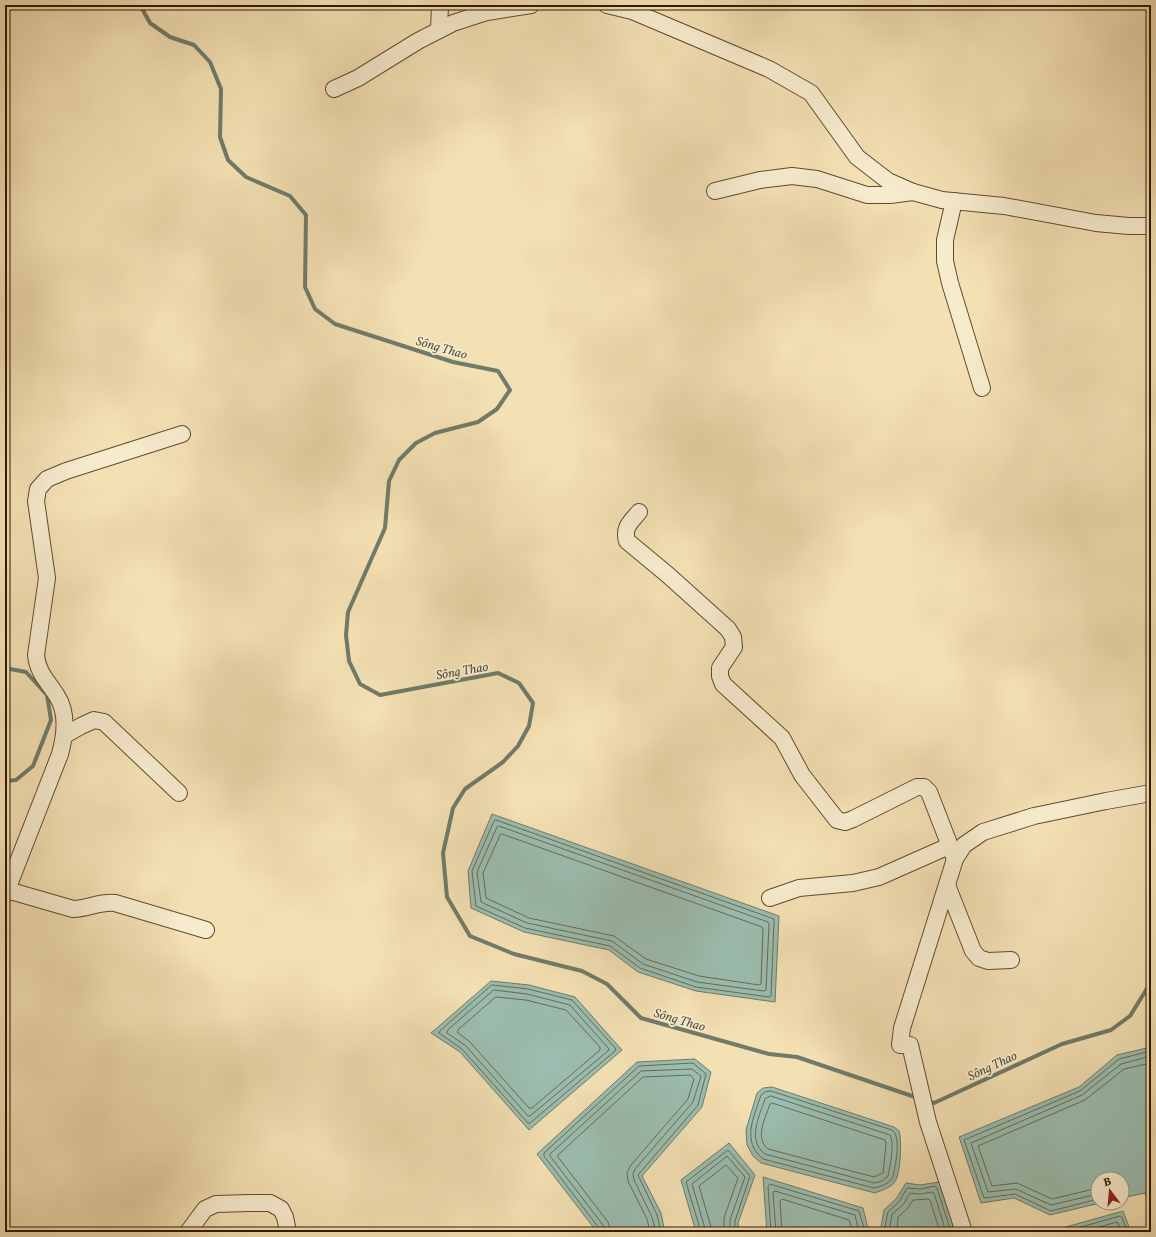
<svg xmlns="http://www.w3.org/2000/svg" width="1156" height="1237" font-family="Vollkorn,serif">
  <style>
    .water { fill: #9bbdaf; stroke: #707b69 }
    .lines { fill: none; stroke-linecap: round; stroke-linejoin: round }
    .shore { stroke: #666b58; stroke-width: 1 }
    .stream { stroke: #707b69; stroke-width: 4 }
    .minor-casing { stroke: #614b2d; stroke-width: 18 }
    .minor { stroke: #f7ebce; stroke-width: 16 }
    .labels { text-anchor: middle; stroke-width: 3.5; stroke-linejoin: round; paint-order: stroke }
    .water-label { font-size: 13px; font-style: italic; fill: #55523d; stroke: #f7ebce }
  </style>
  <rect width="100%" height="100%" fill="#f3e0b3"/>
  <filter id="stains"><feTurbulence type="fractalNoise" baseFrequency=".005" numOctaves="4"/><feColorMatrix values="0 0 0 0 .2 0 0 0 0 .09 0 0 0 0 .02 0 0 0 .5 -.17"/></filter>
  <radialGradient id="worn" r=".72"><stop offset=".6" stop-color="#630" stop-opacity="0"/><stop offset="1" stop-color="#630" stop-opacity=".3"/></radialGradient>
  <g class="water">
    <polygon points="492,814 779,916 775,1002 696,991 638,972 609,950 524,932 471,908 468,871"/>
    <polygon points="491,981 529,985 575,997 622,1050 529,1130 460,1052 431,1033"/>
    <polygon points="1151,1047 1151,1211 1145,1193 1122,1198 1122,1179 1098,1179 1098,1203 1100,1203 1050,1215 1014,1198 981,1203 959,1137 1079,1087 1117,1055"/>
    <polygon points="695,1059 711,1072 702,1107 642,1176 661,1213 665,1232 597,1232 537,1154 637,1062"/>
    <path d="M 772,1087 L 894,1127 L 899,1131 C 902,1141 901,1175 894,1183 C 890,1188 882,1190 875,1193 L 761,1163 L 753,1156 L 747,1145 L 746,1130 L 757,1093 L 763,1088 Z"/>
    <polygon points="729,1143 755,1175 738,1223 739,1232 696,1232 681,1180"/>
    <polygon points="763,1177 863,1208 869,1232 767,1232"/>
    <polygon points="939,1182 955,1228 955,1232 882,1232 881,1227 884,1210 896,1199 906,1183 920,1185"/>
    <polygon points="1123,1211 1131,1232 1048,1232"/>
  </g>
  <g class="lines">
    <g class="shore">
      <polygon points="496,820 774,919 774,921 771,996 769,997 696,987 640,968 610,946 525,928 476,906 472,871 494,821"/>
      <polygon points="499,826 768,922 769,924 766,990 764,991 697,982 643,964 612,941 527,923 481,902 477,872 497,827"/>
      <polygon points="502,834 762,927 763,928 761,984 759,985 699,976 646,959 614,936 529,918 486,898 483,873 500,835"/>
      <polygon points="492,985 528,989 572,1000 616,1049 615,1051 530,1123 528,1123 462,1049 439,1033 440,1031"/>
      <polygon points="494,990 527,994 570,1005 609,1049 608,1051 530,1116 528,1116 466,1046 447,1033 448,1030"/>
      <polygon points="496,997 526,1000 566,1010 600,1047 600,1050 532,1108 529,1108 470,1042 457,1032 458,1030"/>
      <path d="M 771,1091 L 892,1130 C 902,1138 895,1166 893,1177 C 889,1184 882,1186 874,1188 L 763,1159 C 741,1141 754,1117 761,1095 L 765,1092 Z"/>
      <path d="M 771,1096 L 890,1135 C 895,1143 890,1166 888,1176 L 882,1181 L 874,1183 L 765,1154 C 747,1140 759,1117 765,1099 Z"/>
      <path d="M 772,1103 L 885,1140 L 886,1144 L 883,1173 L 874,1177 L 768,1149 C 754,1138 766,1117 770,1104 Z"/>
      <polyline points="1098,1188 1052,1199 1017,1183 992,1186 978,1146 1085,1100 1124,1069 1151,1063"/>
      <polyline points="1098,1194 1051,1205 1016,1189 988,1192 971,1143 1082,1095 1121,1064 1151,1056"/>
      <polyline points="1098,1199 1051,1211 1015,1194 984,1198 964,1140 1080,1091 1119,1059 1151,1051"/>
      <polyline points="600,1232 599,1228 544,1156 544,1153 639,1066 693,1063 706,1074 698,1105 638,1175 657,1215 661,1232"/>
      <polyline points="605,1232 603,1225 550,1156 550,1154 641,1071 692,1069 701,1076 693,1102 635,1169 633,1174 634,1180 652,1217 656,1232"/>
      <polyline points="611,1232 608,1222 558,1157 558,1155 643,1077 690,1075 694,1079 688,1099 631,1165 627,1173 628,1181 647,1219 650,1232"/>
      <polyline points="701,1232 686,1182 728,1150 750,1176 735,1221 735,1232"/>
      <polyline points="706,1232 692,1184 727,1156 745,1177 730,1220 730,1232"/>
      <polyline points="712,1232 711,1227 699,1186 726,1165 738,1178 724,1218 724,1232"/>
      <polyline points="771,1232 768,1186 770,1184 859,1211 865,1232"/>
      <polyline points="776,1232 773,1192 775,1191 855,1215 859,1232"/>
      <polyline points="782,1232 780,1201 782,1199 849,1220 853,1232"/>
      <polyline points="886,1232 885,1227 888,1212 899,1202 907,1188 920,1189 935,1186 937,1188 951,1232"/>
      <polyline points="891,1232 890,1227 892,1214 903,1205 910,1193 920,1194 932,1192 934,1193 946,1232"/>
      <polyline points="897,1232 898,1217 907,1209 913,1200 928,1199 930,1200 940,1232"/>
      <polyline points="1063,1232 1120,1216 1122,1217 1127,1232"/>
      <polyline points="1082,1232 1117,1222 1122,1232"/>
    </g>
    <g class="stream">
      <polyline points="140,5 150,23 170,37 194,45 210,62 221,89 220,137 228,160 246,177 290,196 306,215 305,287 315,309 335,324 453,362 498,371 510,390 497,409 478,422 435,433 416,443 399,460 389,481 385,528 348,612 346,635 349,661 360,684 380,695 498,673 519,683 533,703 529,726 518,746 503,762 465,789 453,808 443,853 447,897 470,936 514,954 582,971 607,984 641,1018 769,1054 797,1057 918,1098"/>
      <polyline points="5,668 26,672 47,695 51,720 33,766 16,780 5,781"/>
      <polyline points="928,1101 934,1103 1062,1044 1111,1030 1130,1016 1151,982"/>
    </g>
    <g class="minor-casing">
      <g id="minor">
        <polyline points="607,5 632,11 769,69 811,93 857,157 888,181 913,192 942,200 1004,206 1096,223 1129,226 1151,226"/>
        <polyline points="439,30 440,5"/>
        <polyline points="334,89 358,78 418,41 453,23 487,12 531,5"/>
        <polyline points="715,191 760,180 792,176 817,179 867,195 890,195 913,192"/>
        <polyline points="954,201 945,240 945,261 950,283 982,388"/>
        <path d="M 639,512 C 631,522 623,527 627,541 L 668,575 L 728,629 L 733,637 L 734,647 L 720,668 L 720,676 L 723,684 L 782,738 L 802,775 L 837,820 L 845,822 L 853,819 L 917,787 L 924,787 L 929,792 L 955,859"/>
        <polyline points="65,735 81,726 94,720 104,722 179,793"/>
        <polyline points="947,885 973,951 979,958 988,961 1011,960"/>
        <path d="M 7,890 L 73,909 C 88,909 100,901 115,903 L 206,930"/>
        <path d="M 5,895 L 60,754 C 65,736 68,713 57,696 C 48,681 38,674 36,655 L 47,578 L 36,501 L 38,489 L 47,479 L 66,471 L 182,434"/>
        <polyline points="770,898 799,888 853,883 879,877 949,846"/>
        <polyline points="188,1232 205,1209 216,1204 249,1203 270,1203 281,1209 285,1217 288,1232"/>
        <polyline points="964,1232 928,1122 910,1045 900,1045 902,1028 955,859 964,845 983,832 1034,816 1106,801 1151,793"/>
      </g>
    </g>
    <use href="#minor" class="minor"/>
  </g>
  <g class="labels">
    <g class="water-label">
      <text transform="translate(442 347) rotate(16)" y="5">Sông Thao</text>
      <text transform="translate(462 670) rotate(-10)" y="5">Sông Thao</text>
      <text transform="translate(680 1019) rotate(16)" y="5">Sông Thao</text>
      <text transform="translate(992 1065) rotate(-25)" y="5">Sông Thao</text>
    </g>
  </g>
  <rect width="1156" height="1237" fill="none" stroke="#f3e0b3" stroke-width="20"/>
  <rect x="6" y="6" width="1144" height="1225" fill="none" stroke="#301900" stroke-width="2"/>
  <rect x="10" y="10" width="1136" height="1217" fill="none" stroke="#301900"/>
  <g transform="translate(1110 1191) rotate(344)"><circle r="19" fill="#f7ebce" stroke="#a7977c"/>
  <path d="M0-3L7 15L0 10L-7 15Z" fill="#8f2418"/>
  <text y="-6" font-size="11" font-weight="bold" text-anchor="middle" fill="#301900">B</text>
  </g>
  <rect width="100%" height="100%" filter="url(#stains)"/>
  <rect width="100%" height="100%" fill="url(#worn)"/>
</svg>
